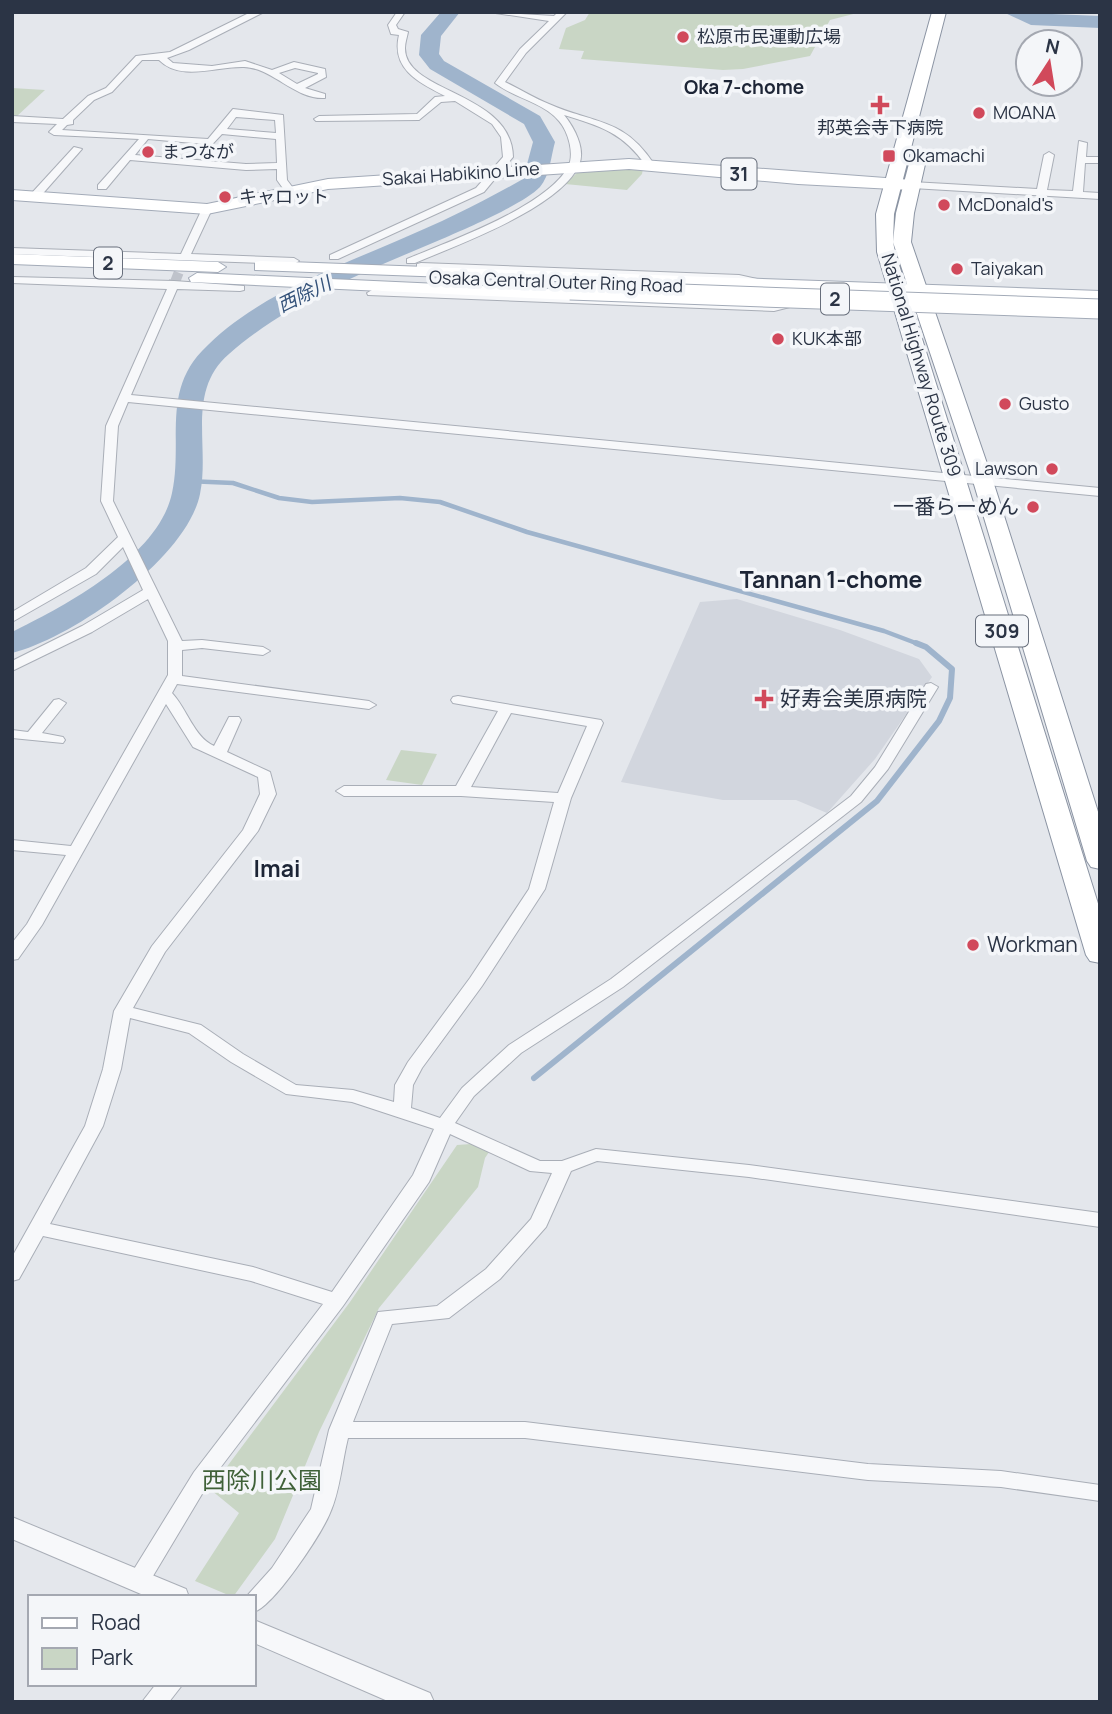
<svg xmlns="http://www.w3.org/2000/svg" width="1112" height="1714" font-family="Manrope,'Noto Sans JP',sans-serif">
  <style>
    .built { fill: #d2d6de }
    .green { fill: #c9d6c5 }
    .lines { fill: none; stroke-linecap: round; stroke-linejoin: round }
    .stream-far1 { stroke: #9fb4cc; stroke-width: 4.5 }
    .stream { stroke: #9fb4cc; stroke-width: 6 }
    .river { fill: #9fb4cc; fill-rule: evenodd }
    .minor-tunnel-far1 { stroke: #bfc3cb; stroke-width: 10; stroke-dasharray: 10 4.5; stroke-linecap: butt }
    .minor-tunnel { stroke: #bfc3cb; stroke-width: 12; stroke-dasharray: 12 6; stroke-linecap: butt }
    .minor-casing { stroke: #a9aeb7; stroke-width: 2 }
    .tertiary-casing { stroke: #a9aeb7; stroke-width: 2 }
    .primary-casing { stroke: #a3abb8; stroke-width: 2 }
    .trunk-casing { stroke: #8b94a3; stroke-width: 2 }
    .minor { fill: #f7f8fa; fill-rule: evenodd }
    .tertiary { fill: #f7f8fa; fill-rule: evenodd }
    .primary { fill: #fff; fill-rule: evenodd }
    .trunk { fill: #fff; fill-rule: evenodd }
    .primary-bridge-casing { stroke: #a3abb8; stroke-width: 21; stroke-linecap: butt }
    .primary-bridge { stroke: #fff; stroke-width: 19 }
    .poi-dot { fill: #d1495b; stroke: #f4f6f9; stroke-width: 2.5 }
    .labels { text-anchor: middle; stroke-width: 7; stroke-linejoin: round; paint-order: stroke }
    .far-poi-label { font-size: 18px; fill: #2b3445; stroke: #f4f6f9; text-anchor: start }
    .far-street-label { font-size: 18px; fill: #2b3445; stroke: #f4f6f9 }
    .far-neighbourhood-label { font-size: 19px; font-weight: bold; fill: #1d2536; stroke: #f4f6f9 }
    .shield { fill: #f4f6f9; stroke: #676e7b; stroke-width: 2 }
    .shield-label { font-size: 19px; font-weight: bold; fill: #2b3445 }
    .far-water-label { font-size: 19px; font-style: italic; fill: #34527a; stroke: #f4f6f9 }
    .poi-label { font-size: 21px; fill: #2b3445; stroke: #f4f6f9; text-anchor: start }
    .neighbourhood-label { font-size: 23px; font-weight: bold; fill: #1d2536; stroke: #f4f6f9 }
    .near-park-label { font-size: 24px; fill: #3f6138; stroke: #f4f6f9 }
  </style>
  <rect width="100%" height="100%" fill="#e4e7ec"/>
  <polygon class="built" points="737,599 840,630 919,659 932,677 875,759 827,813 796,800 723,800 621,782 700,602"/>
  <g class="green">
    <polygon points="590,12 861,12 830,20 810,56 743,69 723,70 581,59 584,51 559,49 566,28 585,20"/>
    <polygon points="12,88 45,90 16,117 12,117"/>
    <polygon points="643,169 642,174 627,190 565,184 579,171"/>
    <polygon points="401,750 437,754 422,785 386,780"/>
    <polygon points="471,1144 489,1152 485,1158 478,1187 379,1308 319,1432 275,1539 233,1597 195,1581 239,1513 211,1490 217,1480 350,1302 457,1145"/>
  </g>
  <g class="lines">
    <polyline class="stream-far1" points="187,481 233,483 279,498 312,502 400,498 440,502 527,532 884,631 921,645"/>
    <polyline class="stream" points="534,1078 877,801 939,721 950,698 952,669 926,647 916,643"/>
    <g class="river">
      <path d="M 441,12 L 460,12 L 441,36 L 439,54 L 444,61 L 540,116 L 555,142 C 551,156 550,175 540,187 C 522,205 467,228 442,239 C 367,271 291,300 229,354 C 186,391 210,446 200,494 C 187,558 73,638 12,653 L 12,632 C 65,606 159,556 172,493 C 183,443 162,393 202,351 C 253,297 332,269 399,240 C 442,222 483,202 523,179 L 533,142 L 524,124 L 430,69 L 419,55 L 421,35 Z"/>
      <polygon points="1003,12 1100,16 1100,28 1031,25"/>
    </g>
    <polyline class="minor-tunnel-far1" points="175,282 184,259"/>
    <polyline class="minor-tunnel" points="174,284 175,281"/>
    <g class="minor-casing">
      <g id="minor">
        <path d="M 251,12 L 264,12 L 189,50 L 167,58 L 173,63 L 212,66 L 245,61 L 272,70 L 294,62 L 325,69 L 326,77 L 305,88 L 325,94 L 325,98 C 295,100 273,68 244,67 C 217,66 181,82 159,60 L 142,60 L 112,92 L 94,100 L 73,120 L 73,124 L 67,125 L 62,130 L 208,139 L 233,109 L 283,115 L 287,180 L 296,192 L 295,194 L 287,194 L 277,180 L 277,169 L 246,170 L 130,160 L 106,189 L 98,189 L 98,185 L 139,139 L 54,135 L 49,132 L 57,124 L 12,122 L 12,116 L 63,119 L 88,96 L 106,88 L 136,56 L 170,52 ZM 295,68 L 318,73 L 318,74 L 297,84 L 279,73 ZM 236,117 L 275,120 L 276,133 L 227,129 ZM 222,134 L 276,139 L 277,163 L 246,164 L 135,155 L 148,139 L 204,144 L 200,149 L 205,152 Z"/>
        <path d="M 397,12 L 405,12 L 396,25 L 398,29 L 408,32 C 407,37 405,43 405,48 C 404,93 512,92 513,157 L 484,192 L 338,259 L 330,259 L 330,255 L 476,188 L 503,157 L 501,137 L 492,124 L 455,101 L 441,102 L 419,120 L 316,121 L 314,119 L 319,116 L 417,114 L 435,97 L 445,96 C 418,82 391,69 399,35 L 391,34 L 388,25 Z"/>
        <path d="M 489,12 L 554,16 L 558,12 L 567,12 L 526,53 L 505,82 C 520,89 534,98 549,104 C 594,124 623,117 654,164 L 646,166 C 624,133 600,126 564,115 C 574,127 586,149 579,165 C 560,208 457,245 415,263 L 407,263 L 407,259 C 450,241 546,207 568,167 C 575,154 568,131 559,121 C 543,102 514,98 495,83 L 520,49 L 549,21 Z"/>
        <polygon points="1079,141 1087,143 1086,157 1100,157 1100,163 1085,163 1083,192 1100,193 1100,199 912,188 907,185 912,182 1037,189 1044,155 1049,152 1054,155 1047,190 1073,191"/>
        <polygon points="74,147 82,149 38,199 30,199 30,195"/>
        <polygon points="207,206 212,209 191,254 294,258 299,261 294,264 12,254 12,248 181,254 202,209"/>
        <polygon points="421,263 739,275 766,281 761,284 739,281 417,268 417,264"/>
        <path d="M 12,277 L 174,281 L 244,286 L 244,290 L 240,291 L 177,289 L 131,395 L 1100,488 L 1100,496 L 128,402 L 118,426 L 113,501 L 182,641 L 202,640 L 263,647 L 270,651 L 263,655 L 202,648 L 182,650 L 182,676 L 369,701 L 376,705 L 369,709 L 177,684 L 172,693 C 187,709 194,737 214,746 L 229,717 L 239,717 L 241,720 L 227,752 L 270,772 L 276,794 L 258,831 L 165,952 L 133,1008 L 201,1025 L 243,1054 L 296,1085 L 353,1090 L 394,1102 L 395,1085 L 408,1062 L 470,978 L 529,889 L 554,802 L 461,796 L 344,796 L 336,791 L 344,786 L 456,786 L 498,711 L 453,703 L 451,700 L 453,697 L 458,696 L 601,720 L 603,723 L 571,798 L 545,889 L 482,986 L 422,1068 L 413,1085 L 411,1108 L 440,1118 L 462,1088 L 509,1045 L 611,979 L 851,796 L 875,767 L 926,684 L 931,683 L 938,687 L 888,769 L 861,802 L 623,987 L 521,1053 L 474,1096 L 455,1123 L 540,1161 L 562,1161 L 596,1149 L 749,1165 L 1100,1213 L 1100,1227 L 749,1177 L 597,1161 L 571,1171 L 546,1227 L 500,1279 L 449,1318 L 392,1324 L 353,1422 L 525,1422 L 868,1464 L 1001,1471 L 1100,1485 L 1100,1501 L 1001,1487 L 868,1480 L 525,1438 L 348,1438 C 342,1462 340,1491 330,1513 C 321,1535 274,1606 254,1612 L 254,1597 L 246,1597 L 272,1568 L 311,1509 L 329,1430 L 378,1312 L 437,1306 L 486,1269 L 531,1219 L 552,1173 L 530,1171 L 450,1134 L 429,1182 L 343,1306 L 208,1484 L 147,1586 L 139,1589 L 131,1586 L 128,1580 L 131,1574 L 194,1472 L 323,1304 L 251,1281 L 43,1236 L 19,1279 L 12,1281 L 12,1257 L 85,1126 L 103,1069 L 114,1011 L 152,946 L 243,830 L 260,794 L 258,777 L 193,747 L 166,704 L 42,925 L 18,959 L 12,960 L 12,943 L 27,924 L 66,855 L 12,850 L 12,840 L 71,846 L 168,675 L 168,641 L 148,599 L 92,632 L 12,671 L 12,661 L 82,626 L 143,590 L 123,547 L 96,574 L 12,622 L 12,612 L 86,568 L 118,537 L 101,501 L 106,426 L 167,289 L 12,283 ZM 511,713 L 587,726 L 558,793 L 471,787 ZM 130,1018 L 189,1033 L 231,1062 L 286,1094 L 352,1102 L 434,1129 L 413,1175 L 332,1292 L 253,1267 L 50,1224 L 103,1126 L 121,1069 Z"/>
        <polygon points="372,290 774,305 797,301 802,304 774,311 368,295 367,293"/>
        <polygon points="59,699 66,703 42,733 63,737 65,740 63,743 12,738 12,730 28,732 54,700"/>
        <polygon points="156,1684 183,1684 169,1702 142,1702"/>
      </g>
    </g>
    <g class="tertiary-casing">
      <g id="tertiary">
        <polygon points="12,1517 186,1589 189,1597 148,1597 12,1539"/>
        <polygon points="254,1620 430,1693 434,1702 390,1702 254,1643"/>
      </g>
    </g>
    <g class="primary-casing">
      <g id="primary">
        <polygon points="629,159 912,180 920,185 912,190 798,184 629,169 328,189 207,214 12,200 12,190 207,204 328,179"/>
        <polygon points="12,254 218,262 226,267 218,272 12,264"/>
        <polygon points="261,261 1100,291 1100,301 255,270 255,262"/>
        <polygon points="197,273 595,291 603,296 595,301 191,282 189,278"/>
      </g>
    </g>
    <g class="trunk-casing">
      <polygon id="trunk" points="932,12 946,12 894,214 893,242 896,213 910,160 912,157 924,157 926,160 914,213 911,242 993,481 1100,818 1100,869 1091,867 1087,861 973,481 893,242 895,252 1100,910 1100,963 1090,961 1086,955 877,252 876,214"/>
    </g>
    <use href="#minor" class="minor"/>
    <use href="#tertiary" class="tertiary"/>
    <use href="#primary" class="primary"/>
    <use href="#trunk" class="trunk"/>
    <g class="primary-bridge-casing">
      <polyline id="primary-bridge" points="570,290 1100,309"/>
    </g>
    <use href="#primary-bridge" class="primary-bridge"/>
  </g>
  <g class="poi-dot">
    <circle cx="683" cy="37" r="7"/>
    <path d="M876.5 94.5h7v7h7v7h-7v7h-7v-7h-7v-7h7z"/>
    <circle cx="979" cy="113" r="7"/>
    <circle cx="148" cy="152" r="7"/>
    <rect x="882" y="149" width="14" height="14" rx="3.5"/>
    <circle cx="225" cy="197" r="7"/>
    <circle cx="944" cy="205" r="7"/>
    <circle cx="957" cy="269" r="7"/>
    <circle cx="778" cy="339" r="7"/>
    <circle cx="1005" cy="404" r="7"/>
    <circle cx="1052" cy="469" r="7"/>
    <circle cx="1033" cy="507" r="7"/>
    <path d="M760.5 688.5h7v7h7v7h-7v7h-7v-7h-7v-7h7z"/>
    <circle cx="973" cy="945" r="7"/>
  </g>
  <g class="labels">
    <g class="far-poi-label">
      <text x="697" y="43">松原市民運動広場</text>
      <text x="993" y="119">MOANA</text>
      <text x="880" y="134" text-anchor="middle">邦英会寺下病院</text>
      <text x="162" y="158">まつなが</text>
      <text x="903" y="162">Okamachi</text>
      <text x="239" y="203">キャロット</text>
      <text x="958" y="211">McDonald's</text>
      <text x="971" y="275">Taiyakan</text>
      <text x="792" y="345">KUK本部</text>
      <text x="1019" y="410">Gusto</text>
      <text x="1038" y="475" text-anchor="end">Lawson</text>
    </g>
    <g class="far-street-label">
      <text transform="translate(461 174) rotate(-4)" y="6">Sakai Habikino Line</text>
      <text transform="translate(556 282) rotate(2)" y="6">Osaka Central Outer Ring Road</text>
      <text transform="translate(921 365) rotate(73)" y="6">National Highway Route 309</text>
    </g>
    <g class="far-neighbourhood-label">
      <text x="744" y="94">Oka 7-chome</text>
    </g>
    <g class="shield">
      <rect x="721.5" y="158.5" width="35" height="31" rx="5"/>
      <rect x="94" y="247.5" width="28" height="31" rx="5"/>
      <rect x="821" y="283.5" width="28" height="31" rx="5"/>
      <rect x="976" y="615.5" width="52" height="31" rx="5"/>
    </g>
    <g class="shield-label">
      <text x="739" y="181">31</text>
      <text x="108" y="270">2</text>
      <text x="835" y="306">2</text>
      <text x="1002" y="638">309</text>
    </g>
    <g class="far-water-label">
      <text transform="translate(304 294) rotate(-26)" y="7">西除川</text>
    </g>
    <g class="poi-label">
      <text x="1019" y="514" text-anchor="end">一番らーめん</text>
      <text x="780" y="706">好寿会美原病院</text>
      <text x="987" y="952">Workman</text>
    </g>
    <g class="neighbourhood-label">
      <text x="831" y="588">Tannan 1-chome</text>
      <text x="277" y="877">Imai</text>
    </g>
    <g class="near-park-label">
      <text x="262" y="1489">西除川公園</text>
    </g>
  </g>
  <rect width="1112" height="1714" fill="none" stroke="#2b3445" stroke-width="28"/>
  <rect x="28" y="1595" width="228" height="91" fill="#f4f6f9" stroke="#a4a8b1" stroke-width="2"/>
  <rect x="42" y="1618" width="35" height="10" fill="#ffffff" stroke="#a4a8b1" stroke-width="2"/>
  <text x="91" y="1630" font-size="21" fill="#2b3445">Road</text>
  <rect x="42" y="1648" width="35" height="21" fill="#c9d6c5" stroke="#a4a8b1" stroke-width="2"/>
  <text x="91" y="1665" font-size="21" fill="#2b3445">Park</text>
  <g transform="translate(1049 63) rotate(12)"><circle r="33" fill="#f4f6f9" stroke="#a4a8b1" stroke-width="2"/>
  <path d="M0-5L12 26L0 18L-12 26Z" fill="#d1495b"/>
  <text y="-10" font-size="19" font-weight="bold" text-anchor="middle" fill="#2b3445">N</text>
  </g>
</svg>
